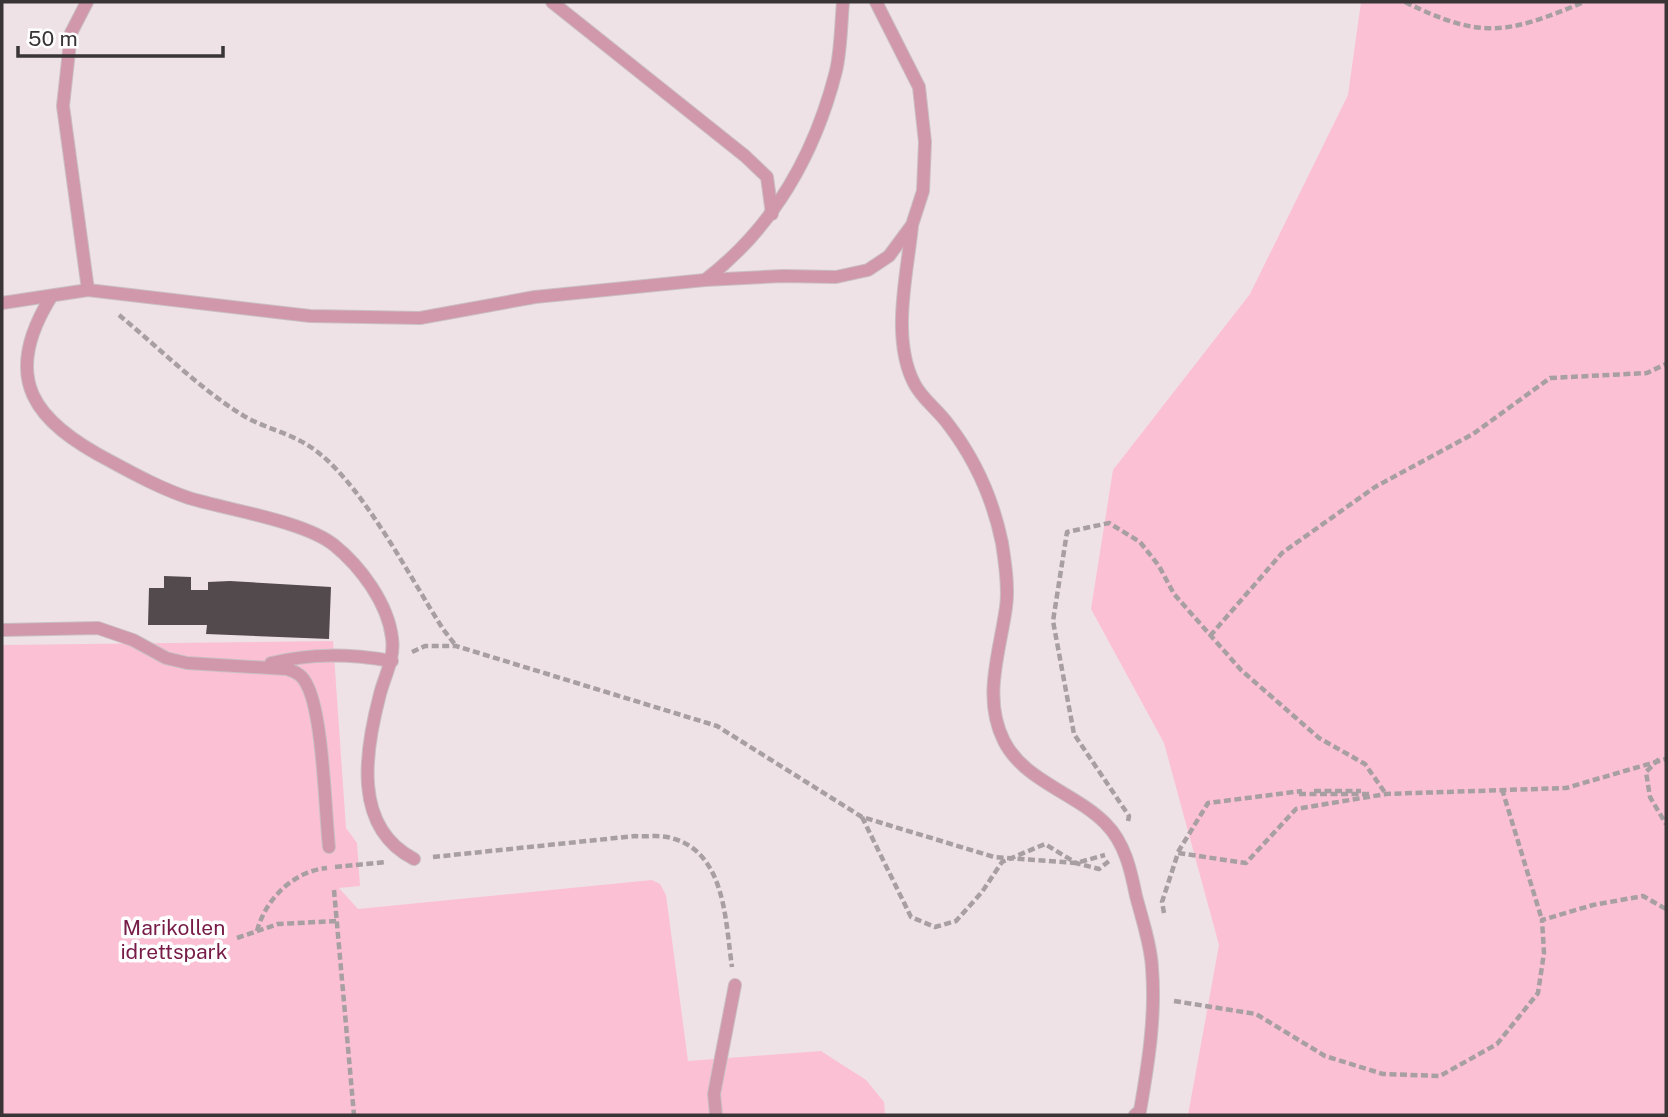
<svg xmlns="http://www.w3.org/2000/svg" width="1668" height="1117" font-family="'Public Sans',sans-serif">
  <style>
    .green { fill: #fbc0d4 }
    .building { fill: #534a4d }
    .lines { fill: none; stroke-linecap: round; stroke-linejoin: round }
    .service-casing { stroke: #cabfc3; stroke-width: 14 }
    .path { stroke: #a89fa2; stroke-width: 4.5; stroke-dasharray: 7 3.5; stroke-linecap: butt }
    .service { stroke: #d197ab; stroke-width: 12 }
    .labels { text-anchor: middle; stroke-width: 7; stroke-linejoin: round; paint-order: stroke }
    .park-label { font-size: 21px; fill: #771b47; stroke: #fff }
  </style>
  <rect width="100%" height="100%" fill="#eee2e6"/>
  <g class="green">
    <polygon points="1361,2 1666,2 1666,1115 1188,1115 1219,945 1164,743 1091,609 1113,470 1250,294 1348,95"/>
    <polygon points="333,641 346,828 357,843 360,886 339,888 358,909 652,880 660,884 666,895 688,1061 821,1051 866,1080 884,1102 885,1115 2,1115 2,645"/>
  </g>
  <polygon class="building" points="164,576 191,577 191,590 208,590 208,582 230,581 331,587 329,639 206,634 207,625 148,625 149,588 164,588"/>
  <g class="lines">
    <g class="service-casing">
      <g id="service">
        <polyline points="87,2 71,33 63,106 88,290"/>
        <polyline points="552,2 745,156 767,177 772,214"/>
        <path d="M 912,226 C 907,275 891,338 914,383 C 921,398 938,410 948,424 C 975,459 993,499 1002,543 C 1005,562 1009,588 1006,607 C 1000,652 982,698 1004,741 C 1024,781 1076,793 1106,824 C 1125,843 1131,871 1136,896 C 1142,919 1151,945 1152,968 C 1156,1016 1148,1065 1140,1111 L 1135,1115"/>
        <path d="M 705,280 C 773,228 815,154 836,71 C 841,49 841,24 843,2"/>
        <path d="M 51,297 C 0,379 34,422 112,462 C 136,475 162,489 189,498 C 228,510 304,521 334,545 C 360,566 388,603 392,638 C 395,658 385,675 380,694 C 365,751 352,827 414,859"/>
        <polyline points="2,303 88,290 310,316 420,318 535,297 705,280 783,276 836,277 868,270 889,256 912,225 923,191 925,142 919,87 876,2"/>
        <path d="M 2,630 L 98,628 L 133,640 L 166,658 L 187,663 L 287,669 C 297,672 303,676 307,685 C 323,715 325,809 329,847"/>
        <path d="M 271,663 C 313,653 349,654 392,661"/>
        <polyline points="716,1115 714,1094 735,985"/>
      </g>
    </g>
    <g class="path">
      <path d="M 1405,2 C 1482,40 1507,34 1584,2"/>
      <path d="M 119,315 C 158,347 201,390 244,416 C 270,431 295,433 320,454 C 365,490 411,579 443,629 L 456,646"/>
      <polyline points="1210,636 1282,553 1375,487 1473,434 1550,378 1647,373 1666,364"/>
      <polyline points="412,652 425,646 456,646 717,726 862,817 994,857 1076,863 1105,855"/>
      <polyline points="1659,759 1646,772 1650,797 1666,824"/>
      <polyline points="1502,789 1542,920"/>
      <polyline points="1314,791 1361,791"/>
      <polyline points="1299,794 1372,794"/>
      <polyline points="1384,794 1566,788 1666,759"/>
      <polyline points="862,817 911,917 935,927 956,921 982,892 1002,862 1045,844 1076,863 1099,869 1109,861"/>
      <polyline points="1128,821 1129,816 1074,734 1053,621 1067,532 1109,523 1140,542 1159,566 1174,594 1241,670 1319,738 1365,764 1386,794"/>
      <polyline points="1178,852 1208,803 1302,791"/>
      <path d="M 433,857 L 635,836 C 645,837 657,835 667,837 C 726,849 725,920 732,967"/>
      <polyline points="335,867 386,862"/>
      <polyline points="334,890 354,1115"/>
      <polyline points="1164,913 1162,902 1178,853 1246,863 1296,809 1386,794"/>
      <path d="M 257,931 C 265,900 293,871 327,868"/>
      <polyline points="237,938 278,924 337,921"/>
      <polyline points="1174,1001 1256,1014 1325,1056 1383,1074 1440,1076 1497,1044 1538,993 1544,953 1542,920 1593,905 1643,896 1666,909"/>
    </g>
    <use href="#service" class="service"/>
  </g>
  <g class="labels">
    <g class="park-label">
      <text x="174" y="935">Marikollen<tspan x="174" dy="24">idrettspark</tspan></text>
    </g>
  </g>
  <rect width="1668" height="1117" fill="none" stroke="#393436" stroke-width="7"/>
  <path d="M18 46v10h205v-10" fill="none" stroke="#393436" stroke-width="3.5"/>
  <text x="28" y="46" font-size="21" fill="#393436" stroke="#ffffff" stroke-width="5" paint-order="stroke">50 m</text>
</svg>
